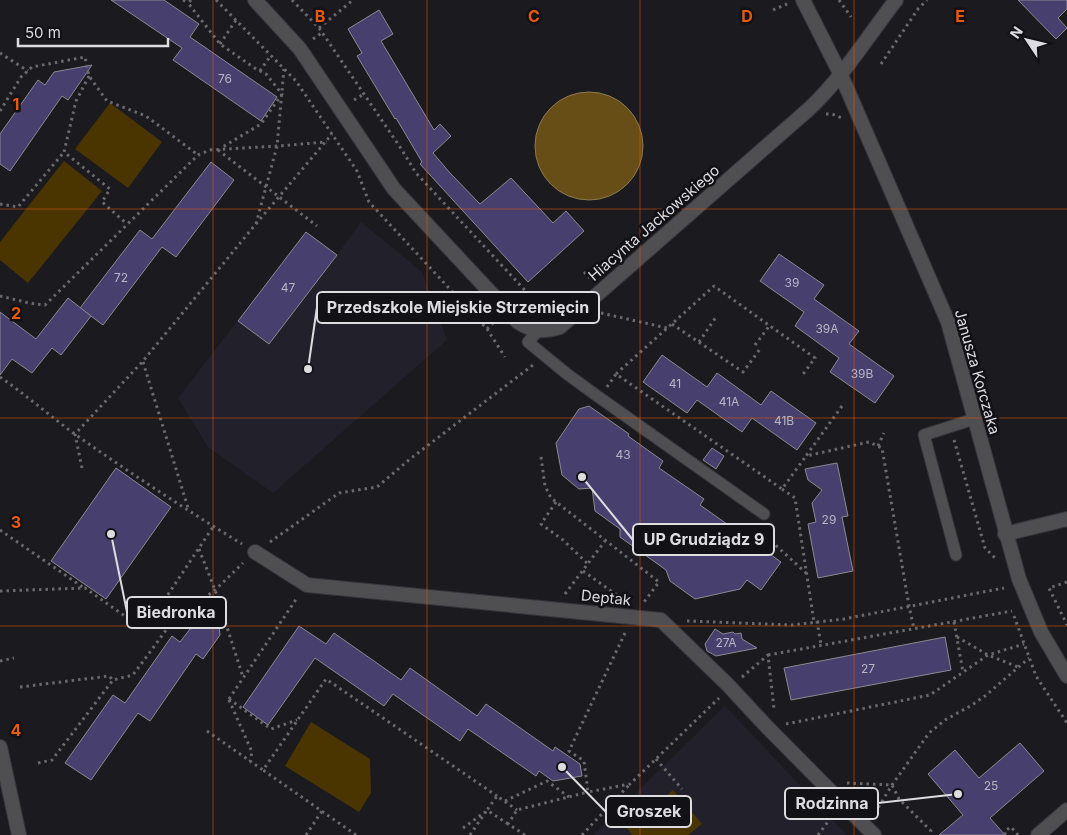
<svg xmlns="http://www.w3.org/2000/svg" width="1067" height="835" font-family="Inter,sans-serif">
  <style>
    .built { fill: #22212b }
    .green { fill: #4a3400 }
    .water { fill: #674e16; stroke: #8a7953 }
    .building { fill: #473f6e; stroke: #8a8a90 }
    .lines { fill: none; stroke-linecap: round; stroke-linejoin: round }
    .service-casing { stroke: #36353a; stroke-width: 13 }
    .pedestrian-casing { stroke: #36353a; stroke-width: 16 }
    .minor-casing { stroke: #36353a; stroke-width: 16 }
    .tertiary-casing { stroke: #36353a; stroke-width: 16 }
    .path { stroke: #6a696e; stroke-width: 3; stroke-dasharray: 2.5 4; stroke-linecap: butt }
    .service { stroke: #4f4f52; stroke-width: 11 }
    .pedestrian { stroke: #4f4f52; stroke-width: 14 }
    .minor { stroke: #4f4f52; stroke-width: 14 }
    .tertiary { stroke: #4f4f52; stroke-width: 14 }
    .grid { fill: none; stroke: #e8590c; stroke-width: 1; stroke-opacity: 0.55 }
    .labels { text-anchor: middle; stroke-width: 5; stroke-linejoin: round; paint-order: stroke }
    .number-label { font-size: 12px; fill: #b8b6c4 }
    .street-label { font-size: 15px; fill: #dddde0; stroke: #121116 }
    .grid-label { font-size: 16px; text-anchor: middle; font-weight: bold; fill: #e8590c; stroke: #121116; stroke-width: 5; stroke-linejoin: round; paint-order: stroke }
    .leader { fill: none; stroke: #dddde0; stroke-width: 2 }
    .callout-dot { fill: #dddde0; stroke: #121116; stroke-width: 2 }
    .callout { fill: #121116; stroke: #dddde0; stroke-width: 2 }
    .callout-label { font-size: 16px; text-anchor: middle; font-weight: bold; fill: #dddde0 }
  </style>
  <rect width="100%" height="100%" fill="#1b1a1f"/>
  <g class="built">
    <polygon points="361,222 422,272 447,340 273,493 208,447 178,398 306,232 337,255"/>
    <polygon points="725,706 847,835 593,835"/>
  </g>
  <g class="green">
    <polygon points="110,103 162,142 128,188 75,149"/>
    <polygon points="64,161 102,191 28,283 0,260 0,242"/>
    <polygon points="311,722 370,759 371,793 359,812 285,766"/>
    <polygon points="673,790 702,824 688,835 632,835 627,828"/>
  </g>
  <circle class="water" cx="589" cy="146" r="54"/>
  <g class="building">
    <polygon points="111,0 164,0 199,24 190,37 277,97 261,121 173,60 182,48"/>
    <polygon points="1018,0 1067,0 1067,9 1058,18 1067,28 1056,39"/>
    <polygon points="379,10 393,34 381,41 434,130 440,124 451,136 433,153 450,173 480,204 511,178 553,223 566,211 584,231 528,282 420,164 422,162 396,118 395,119 357,56 362,53 348,29"/>
    <polygon points="92,65 68,100 62,96 10,171 0,164 0,134 38,80 45,85 54,72"/>
    <polygon points="211,162 234,180 176,257 162,247 103,325 80,308 140,230 152,239"/>
    <polygon points="306,232 337,255 269,344 238,321"/>
    <polygon points="779,254 824,285 814,299 859,331 849,344 894,376 875,403 830,372 839,358 795,326 804,312 760,281"/>
    <polygon points="68,298 91,316 61,355 52,348 32,373 12,359 0,375 0,312 36,339"/>
    <polygon points="662,355 707,387 717,373 761,405 771,391 816,423 797,450 752,418 742,432 697,400 687,413 643,382"/>
    <polygon points="589,406 629,434 628,436 663,461 659,468 704,499 700,505 781,562 761,590 747,580 740,589 695,599 670,581 666,570 620,537 620,529 595,511 592,488 579,489 562,475 556,443 579,409"/>
    <polygon points="712,448 724,456 716,469 703,460"/>
    <polygon points="837,463 848,516 842,517 853,571 818,578 808,524 816,522 812,503 822,490 808,480 805,469"/>
    <polygon points="116,468 171,507 106,599 51,561"/>
    <polygon points="219,624 220,635 203,659 196,654 150,721 138,713 91,780 65,763 113,695 125,703 172,636 180,642 190,629"/>
    <polygon points="299,626 326,644 334,633 401,680 410,668 477,716 486,704 553,751 555,747 580,764 582,776 553,781 539,771 536,776 468,729 460,741 393,694 384,706 315,658 268,725 243,707"/>
    <polygon points="715,629 723,634 733,632 735,634 741,633 742,639 757,648 716,656 707,651 705,644"/>
    <polygon points="945,637 951,670 791,700 784,668"/>
    <polygon points="1020,743 1044,771 990,818 1005,835 939,835 963,815 928,774 955,750 979,778"/>
  </g>
  <g class="lines">
    <g class="service-casing">
      <g id="service">
        <polyline points="538,331 528,342 567,374 600,398 764,514"/>
        <polyline points="956,555 924,435 974,419"/>
      </g>
    </g>
    <g class="pedestrian-casing">
      <polyline id="pedestrian" points="255,552 307,585 661,620 728,685 767,727 874,835"/>
    </g>
    <g class="minor-casing">
      <g id="minor">
        <path d="M 255,0 L 300,49 L 394,189 L 518,322 C 533,332 543,332 560,327 L 809,109 C 843,77 868,36 896,0"/>
        <polyline points="1005,534 1067,519"/>
        <polyline points="1038,835 1067,810"/>
      </g>
    </g>
    <g class="tertiary-casing">
      <g id="tertiary">
        <polyline points="803,0 841,75 948,322 1019,579 1041,632 1067,676"/>
        <polyline points="0,747 19,835"/>
      </g>
    </g>
    <g class="path">
      <polyline points="183,0 188,3"/>
      <polyline points="191,0 188,3 220,44 256,69 266,74 282,94 261,124 221,148"/>
      <polyline points="216,0 296,81 357,171 369,202 487,329 505,357"/>
      <polyline points="292,0 319,28 400,147 416,173 546,313"/>
      <polyline points="839,0 851,17"/>
      <polyline points="773,10 789,3"/>
      <polyline points="319,28 353,0"/>
      <polyline points="313,39 323,32"/>
      <polyline points="220,44 236,20"/>
      <polyline points="0,53 28,71"/>
      <polyline points="881,64 918,9 927,0"/>
      <polyline points="260,71 271,55"/>
      <polyline points="89,76 76,101 64,152 110,189 102,202 127,224"/>
      <polyline points="354,100 364,94"/>
      <polyline points="0,111 21,77 32,67 85,57 89,76 107,101 146,116 198,155"/>
      <polyline points="826,114 832,114 842,118"/>
      <polyline points="218,150 317,226"/>
      <polyline points="0,204 18,207 64,152"/>
      <polyline points="256,224 277,146 284,69"/>
      <polyline points="584,272 590,278"/>
      <polyline points="0,296 29,303 45,305 198,155 210,150 277,146 327,142"/>
      <polyline points="601,313 667,328"/>
      <polyline points="672,324 743,372 760,349"/>
      <polyline points="487,329 495,321"/>
      <polyline points="699,342 716,317"/>
      <polyline points="755,345 770,325"/>
      <polyline points="143,362 189,511"/>
      <polyline points="616,374 714,286 815,358 801,377"/>
      <path d="M 0,377 C 26,395 50,416 76,435 C 130,473 185,509 242,544"/>
      <polyline points="607,387 616,374 782,489 806,456"/>
      <polyline points="842,406 806,456 869,442 882,448 909,606 914,629"/>
      <polyline points="954,440 985,548 995,558"/>
      <polyline points="878,446 884,433"/>
      <polyline points="541,457 545,486 551,498 659,582 644,602"/>
      <polyline points="82,468 75,434 143,361 255,225 332,134"/>
      <polyline points="782,489 795,498 814,622"/>
      <polyline points="556,502 541,524 563,540 588,564"/>
      <polyline points="760,527 759,530 806,573"/>
      <polyline points="0,530 84,588"/>
      <polyline points="270,542 339,493 377,487 410,459 533,365"/>
      <polyline points="199,549 215,590 243,677"/>
      <polyline points="583,571 621,598"/>
      <polyline points="1067,582 1049,588 1067,625"/>
      <polyline points="0,591 85,588 129,619 157,611 172,622"/>
      <polyline points="565,594 605,541"/>
      <polyline points="157,611 213,527"/>
      <polyline points="1014,616 1036,676 1067,723"/>
      <polyline points="687,621 792,625 844,619 1004,588"/>
      <polyline points="817,621 821,645"/>
      <polyline points="954,622 963,672"/>
      <polyline points="625,633 569,751 584,761 588,792 630,784 719,698"/>
      <polyline points="957,637 988,655 1018,667"/>
      <polyline points="768,655 1012,611"/>
      <polyline points="0,661 14,658"/>
      <polyline points="742,677 768,655 774,709"/>
      <polyline points="20,687 109,676 113,680"/>
      <polyline points="229,699 297,598"/>
      <polyline points="229,699 271,729 297,720"/>
      <polyline points="229,700 252,752 250,761"/>
      <polyline points="786,724 930,695 988,655 1024,644"/>
      <polyline points="207,731 263,770"/>
      <polyline points="656,759 682,789"/>
      <polyline points="38,763 52,760 113,680 133,675 172,622 215,590 243,563"/>
      <polyline points="847,783 892,785 899,799 931,831 929,835"/>
      <polyline points="505,801 547,781 569,797"/>
      <polyline points="875,813 892,785 929,733 945,720 972,705 985,696 1029,658"/>
      <polyline points="508,824 487,810 497,796 517,810"/>
      <polyline points="463,828 485,812"/>
      <polyline points="306,835 322,811"/>
      <polyline points="356,835 263,770 326,679 497,796"/>
      <polyline points="470,835 487,810"/>
      <polyline points="525,835 508,824 517,810 588,792"/>
      <polyline points="582,835 629,785"/>
      <polyline points="818,835 833,815"/>
      <polyline points="1005,835 1005,831 1011,827 1018,835"/>
    </g>
    <use href="#service" class="service"/>
    <use href="#pedestrian" class="pedestrian"/>
    <use href="#minor" class="minor"/>
    <use href="#tertiary" class="tertiary"/>
  </g>
  <path class="grid" d="M 213,0 L 213,835M 427,0 L 427,835M 640,0 L 640,835M 854,0 L 854,835M 0,209 L 1067,209M 0,418 L 1067,418M 0,626 L 1067,626"/>
  <g class="labels">
    <g class="number-label">
      <text x="225" y="83">76</text>
      <text x="121" y="282">72</text>
      <text x="792" y="287">39</text>
      <text x="288" y="292">47</text>
      <text x="827" y="333">39A</text>
      <text x="862" y="378">39B</text>
      <text x="675" y="388">41</text>
      <text x="729" y="406">41A</text>
      <text x="784" y="425">41B</text>
      <text x="623" y="459">43</text>
      <text x="829" y="524">29</text>
      <text x="726" y="647">27A</text>
      <text x="868" y="673">27</text>
      <text x="991" y="790">25</text>
    </g>
    <g class="street-label">
      <text transform="translate(654 223) rotate(-41)" y="5">Hiacynta Jackowskiego</text>
      <text transform="translate(977 372) rotate(74)" y="5">Janusza Korczaka</text>
      <text transform="translate(606 598) rotate(6)" y="5">Deptak</text>
    </g>
  </g>
  <g class="grid-label">
    <text x="320" y="22">B</text>
    <text x="534" y="22">C</text>
    <text x="747" y="22">D</text>
    <text x="960" y="22">E</text>
    <text x="16" y="110">1</text>
    <text x="16" y="319">2</text>
    <text x="16" y="528">3</text>
    <text x="16" y="736">4</text>
  </g>
  <path class="leader" d="M308 369L317 307M582 477L633 540M111 534L127 612M958 794L878 803M562 767L606 812"/>
  <g class="callout-dot">
    <circle cx="308" cy="369" r="5"/>
    <circle cx="582" cy="477" r="5"/>
    <circle cx="111" cy="534" r="5"/>
    <circle cx="958" cy="794" r="5"/>
    <circle cx="562" cy="767" r="5"/>
  </g>
  <g class="callout">
    <rect x="317" y="292" width="282" height="31" rx="5"/>
    <rect x="633" y="524" width="141" height="31" rx="5"/>
    <rect x="127" y="597" width="99" height="31" rx="5"/>
    <rect x="785" y="788" width="93" height="31" rx="5"/>
    <rect x="606" y="796" width="85" height="31" rx="5"/>
  </g>
  <g class="callout-label">
    <text x="458" y="313">Przedszkole Miejskie Strzemięcin</text>
    <text x="704" y="545">UP Grudziądz 9</text>
    <text x="176" y="618">Biedronka</text>
    <text x="832" y="809">Rodzinna</text>
    <text x="649" y="817">Groszek</text>
  </g>
  <g transform="translate(1027 40) rotate(305)" stroke="#121116" stroke-width="4" paint-order="stroke">
  <path d="M0-4L9 19L0 12L-9 19Z" fill="#dddde0"/>
  <text y="-8" font-size="14" font-weight="bold" text-anchor="middle" fill="#dddde0">N</text>
  </g>
  <path d="M18 38v8h150v-8" fill="none" stroke="#dddde0" stroke-width="2.5"/>
  <text x="25" y="38" font-size="15" fill="#dddde0" stroke="#121116" stroke-width="4" paint-order="stroke">50 m</text>
</svg>
